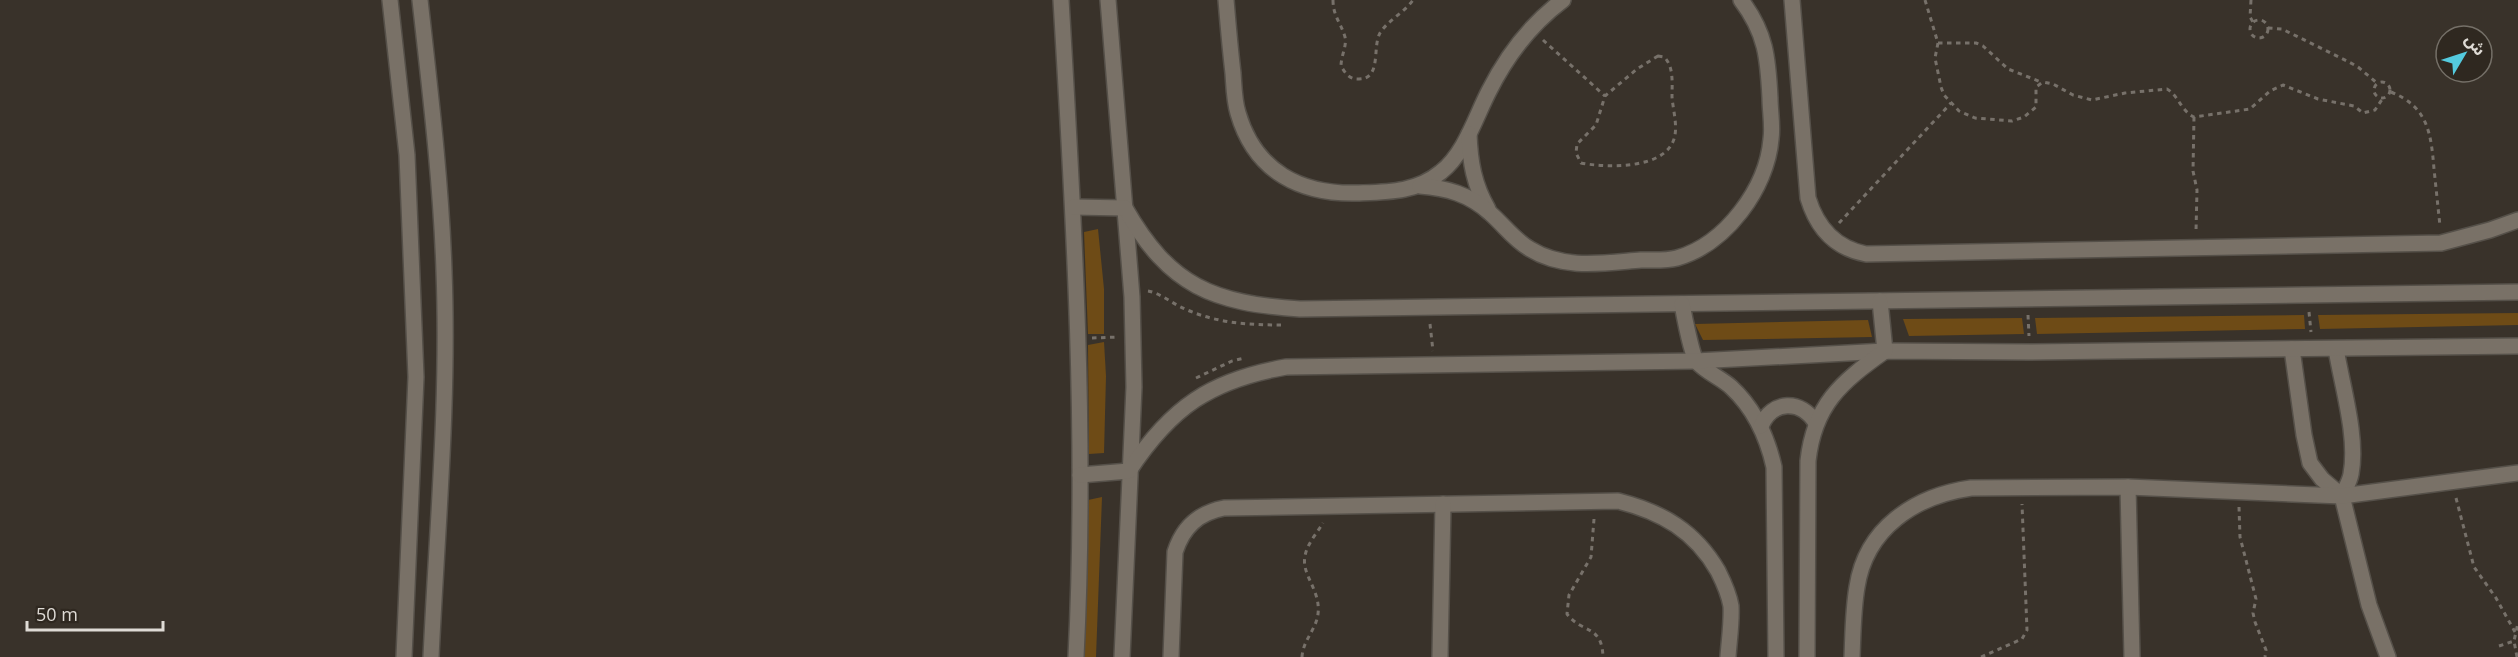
<svg xmlns="http://www.w3.org/2000/svg" width="2518" height="657" font-family="'Open Sans','Noto Sans Arabic',sans-serif">
  <style>
    .green { fill: #6e4b16 }
    .lines { fill: none; stroke-linecap: round; stroke-linejoin: round }
    .minor-casing { stroke: #555049; stroke-width: 18 }
    .path { stroke: #77716a; stroke-width: 3; stroke-dasharray: 4.5 4.5; stroke-linecap: butt }
    .minor { stroke: #797167; stroke-width: 15 }
  </style>
  <rect width="100%" height="100%" fill="#39322a"/>
  <g class="green">
    <polygon points="1098,229 1104,289 1104,334 1088,334 1084,232"/>
    <polygon points="2518,313 2518,325 2320,329 2318,315"/>
    <polygon points="2304,315 2305,329 2037,334 2035,318"/>
    <polygon points="2022,318 2024,334 1909,336 1903,319"/>
    <polygon points="1868,320 1872,337 1703,340 1695,324"/>
    <polygon points="1104,342 1106,376 1104,453 1089,454 1088,345"/>
    <polygon points="1102,497 1096,657 1084,657 1088,500"/>
  </g>
  <g class="lines">
    <g class="minor-casing">
      <g id="minor">
        <polyline points="390,0 407,155 416,377 404,657"/>
        <path d="M 420,0 C 430,90 441,180 444,271 C 449,400 437,529 431,657"/>
        <path d="M 1061,0 C 1074,219 1087,438 1076,657"/>
        <polyline points="1108,0 1132,297 1134,387 1122,657"/>
        <path d="M 1226,0 C 1228,24 1230,48 1233,73 C 1234,86 1234,100 1238,113 C 1255,172 1301,195 1359,193 C 1389,192 1417,192 1441,172 C 1465,153 1475,118 1489,91 C 1507,55 1531,24 1563,0"/>
        <path d="M 1792,0 L 1808,198 C 1817,228 1835,248 1866,254 L 2441,243 L 2490,230 L 2518,220"/>
        <path d="M 1469,134 C 1470,162 1474,185 1488,209"/>
        <path d="M 1420,186 C 1447,188 1469,194 1490,213 C 1504,225 1513,239 1530,249 C 1564,270 1603,263 1641,260 C 1652,260 1666,261 1677,258 C 1726,244 1767,188 1771,139 C 1773,126 1770,111 1770,98 C 1768,58 1766,33 1741,0"/>
        <path d="M 1074,207 L 1125,208 C 1170,287 1213,303 1300,309 L 2518,292"/>
        <path d="M 1682,304 C 1684,315 1692,356 1697,362 C 1706,372 1721,378 1731,387 C 1755,409 1767,436 1774,467 L 1776,657"/>
        <polyline points="2292,349 2304,435 2310,463 2322,479 2342,496 2369,605 2388,657"/>
        <path d="M 2336,349 C 2342,386 2358,437 2351,474 C 2350,481 2345,489 2342,496"/>
        <path d="M 1761,426 C 1772,400 1801,399 1816,423"/>
        <path d="M 1080,475 L 1129,471 C 1171,407 1211,380 1286,367 L 1696,361 L 1885,351 L 2030,352 L 2518,346"/>
        <polyline points="2128,487 2132,657"/>
        <path d="M 1171,657 L 1175,552 C 1183,527 1198,513 1224,508 L 1618,501 C 1662,512 1695,531 1718,571 C 1723,581 1729,594 1731,606 C 1732,622 1729,641 1728,657"/>
        <polyline points="1440,657 1443,504"/>
        <path d="M 1807,657 L 1808,461 C 1814,405 1841,382 1885,351 L 1880,301"/>
        <path d="M 1852,657 C 1853,634 1853,610 1857,587 C 1866,528 1915,496 1971,488 L 2128,487 L 2342,496 L 2518,473"/>
      </g>
    </g>
    <g class="path">
      <path d="M 1333,0 C 1333,16 1341,23 1345,37 C 1347,46 1341,56 1341,66 C 1345,73 1350,80 1359,79 C 1382,79 1372,47 1380,33 C 1388,20 1404,13 1413,0"/>
      <path d="M 1925,0 L 1938,43 L 1935,58 L 1941,87 L 1944,95 L 1959,111 L 1975,118 L 2012,121 L 2024,117 L 2036,107 L 2036,87 L 2043,82 L 2053,84 L 2073,95 L 2092,100 L 2125,93 L 2167,89 C 2179,96 2181,111 2194,117 L 2250,109 L 2270,91 L 2283,85 L 2318,99 L 2354,106 L 2363,113 L 2375,110 L 2383,98"/>
      <polyline points="2251,0 2250,17 2253,22"/>
      <circle cx="2259" cy="29" r="9"/>
      <polyline points="2268,28 2282,29 2349,62 2358,67 2377,83"/>
      <polyline points="1543,40 1605,96"/>
      <polyline points="1938,43 1976,43 1983,46 2008,69 2041,82"/>
      <path d="M 1658,56 L 1664,57 C 1674,66 1672,84 1672,97 C 1673,109 1677,123 1675,135 C 1669,170 1607,168 1581,163 L 1576,153 L 1577,144 L 1596,125 L 1605,96 L 1637,69 Z"/>
      <circle cx="2382" cy="90" r="8"/>
      <path d="M 2391,92 C 2428,107 2431,133 2434,169 C 2436,188 2438,207 2440,226"/>
      <polyline points="2194,117 2193,171 2197,190 2196,231"/>
      <polyline points="1839,223 1951,103"/>
      <path d="M 1148,291 C 1160,293 1173,304 1185,309 C 1216,323 1248,325 1281,325"/>
      <polyline points="2309,312 2311,332"/>
      <polyline points="2028,315 2029,336"/>
      <polyline points="1430,324 1433,351"/>
      <polyline points="1092,338 1119,337"/>
      <polyline points="1196,378 1232,361 1245,358"/>
      <polyline points="2456,498 2474,567 2496,598 2515,632"/>
      <polyline points="2239,507 2240,537 2256,599 2253,613 2255,622 2266,650 2265,657"/>
      <path d="M 1594,519 L 1591,557 L 1569,595 L 1567,614 C 1582,634 1602,624 1603,657"/>
      <polyline points="2499,646 2514,641"/>
      <path d="M 1302,657 C 1303,640 1316,630 1318,614 C 1321,590 1301,575 1305,556 C 1307,544 1317,533 1323,523"/>
      <polyline points="1981,657 2022,639 2027,630 2022,504"/>
      <polyline points="2517,657 2514,641 2518,623"/>
    </g>
    <use href="#minor" class="minor"/>
  </g>
  <g transform="translate(2464 54) rotate(51)"><circle r="28" fill="#2f2820" stroke="#757068" stroke-width="1.5"/>
  <path d="M0-4.5L10 22L0 15L-10 22Z" fill="#54cade"/>
  <text y="-9" font-size="16" font-weight="bold" text-anchor="middle" fill="#dfdbd5">ش</text>
  </g>
  <path d="M27 621v9h136v-9" fill="none" stroke="#dfdbd5" stroke-width="3"/>
  <text x="36" y="621" font-size="18" fill="#dfdbd5" stroke="#2f2820" stroke-width="4.5" paint-order="stroke">50 m</text>
</svg>
